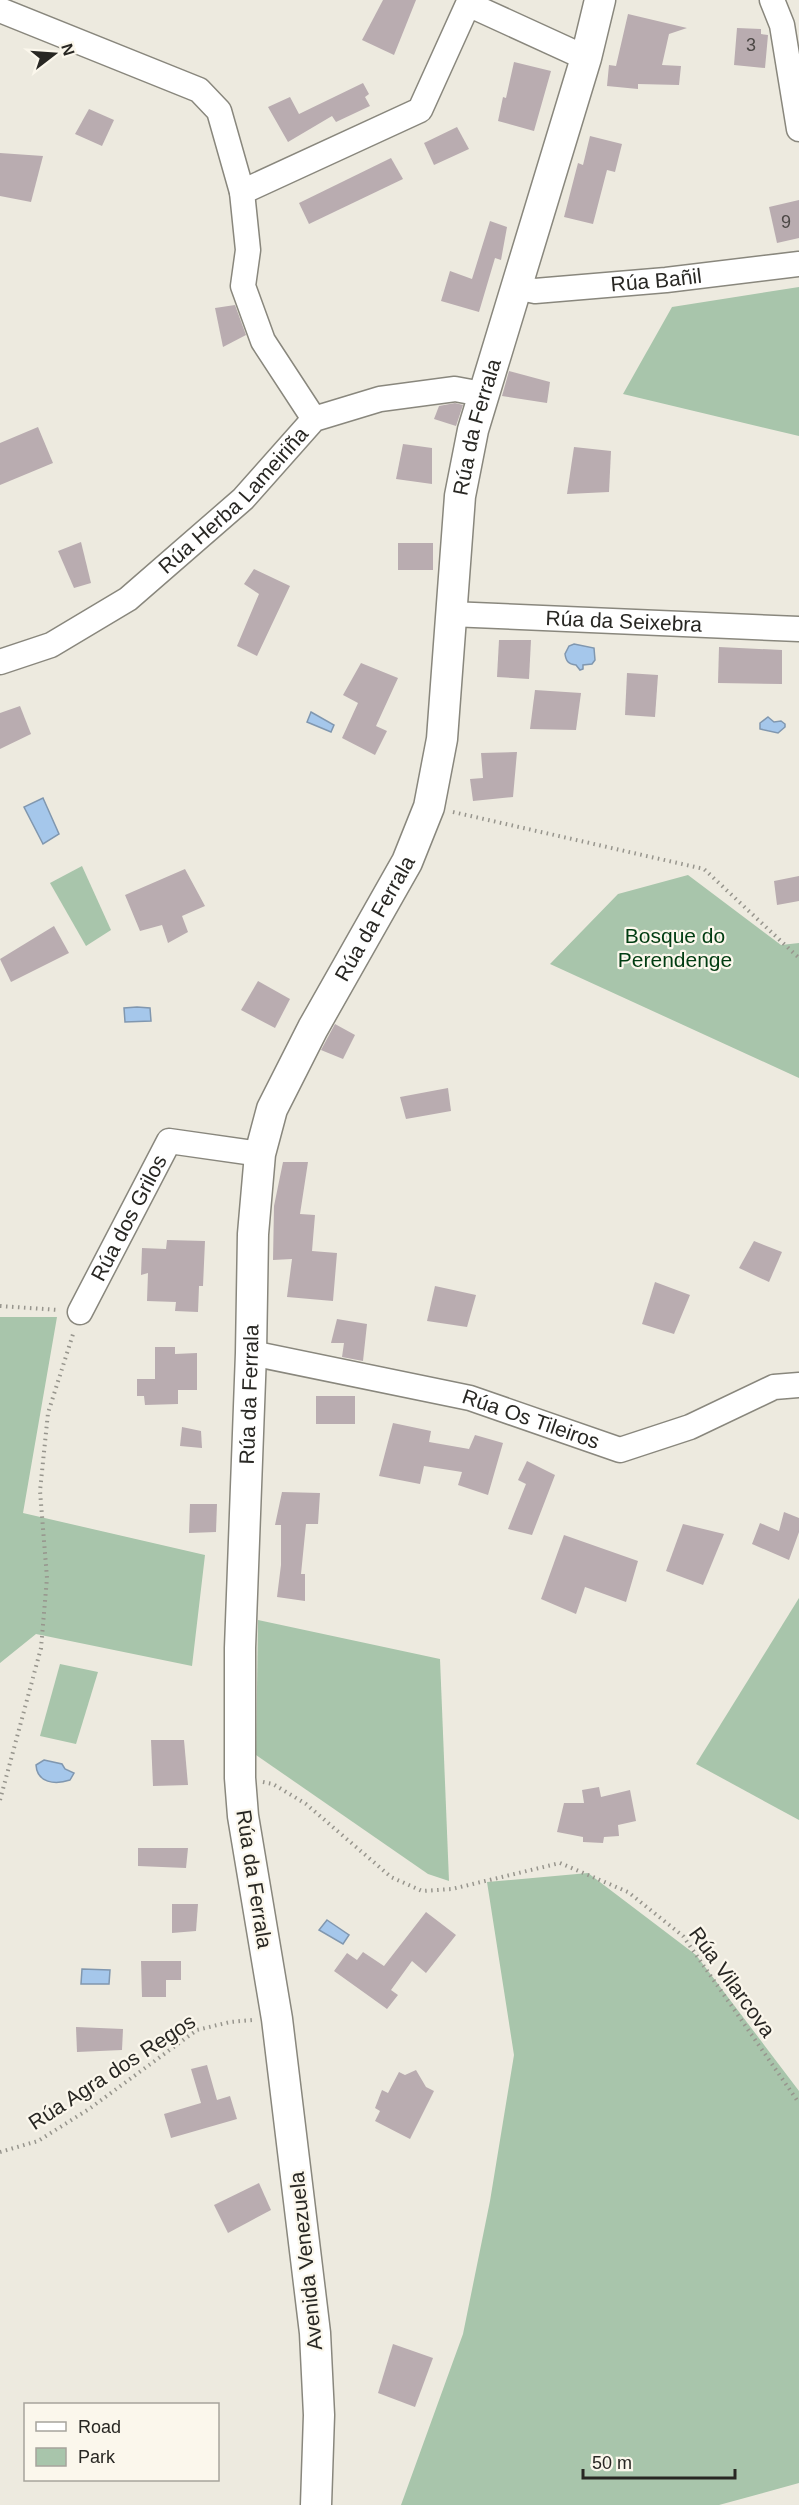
<svg xmlns="http://www.w3.org/2000/svg" width="799" height="2505" font-family="Arial,sans-serif">
  <style>
    .green { fill: #a8c5ab }
    .water { fill: #a5c7eb; stroke: #8097af; stroke-width: 1.5 }
    .building { fill: #b9acb0 }
    .lines { fill: none; stroke-linecap: round; stroke-linejoin: round }
    .minor-casing { stroke: #89877d; stroke-width: 27 }
    .tertiary-casing { stroke: #89877d; stroke-width: 33 }
    .path { stroke: #97958d; stroke-width: 4; stroke-dasharray: 1.5 4.5; stroke-linecap: butt }
    .minor { stroke: #fff; stroke-width: 24 }
    .tertiary { stroke: #fff; stroke-width: 30 }
    .labels { text-anchor: middle; stroke-width: 4.5; stroke-linejoin: round; paint-order: stroke }
    .number-label { font-size: 18px; fill: #4c4846 }
    .street-label { font-size: 21px; fill: #282723; stroke: #fbf7ec }
    .park-label { font-size: 21px; fill: #003c11; stroke: #fbf7ec }
  </style>
  <rect width="100%" height="100%" fill="#edeadf"/>
  <g class="green">
    <polygon points="799,287 799,436 623,394 672,307"/>
    <polygon points="82,866 111,930 86,946 50,883"/>
    <polygon points="688,875 781,945 799,943 799,1078 550,964 618,894"/>
    <polygon points="0,1317 57,1317 23,1513 205,1555 192,1666 36,1634 0,1663"/>
    <polygon points="799,1598 799,1820 696,1764"/>
    <polygon points="258,1620 440,1659 449,1881 428,1874 256,1755"/>
    <polygon points="60,1664 98,1672 76,1744 40,1736"/>
    <polygon points="588,1873 696,1955 799,2091 799,2483 719,2505 401,2505 463,2334 490,2201 514,2055 487,1882"/>
  </g>
  <g class="water">
    <path d="M 574,644 L 594,648 L 595,660 L 592,664 L 583,665 L 583,669 L 580,670 L 576,665 C 568,664 566,661 565,654 L 569,646 Z"/>
    <polygon points="311,712 334,725 331,732 307,722"/>
    <polygon points="768,717 774,722 781,721 785,724 785,727 778,733 760,729 760,723"/>
    <polygon points="43,798 59,834 43,844 24,807"/>
    <polygon points="137,1007 150,1008 151,1021 125,1022 124,1008"/>
    <path d="M 44,1760 L 62,1764 L 65,1769 L 74,1773 L 70,1780 C 55,1785 37,1783 36,1765 Z"/>
    <polygon points="327,1920 349,1935 343,1944 319,1930"/>
    <polygon points="82,1969 110,1970 109,1984 81,1984"/>
  </g>
  <g class="building">
    <polygon points="383,0 416,0 394,55 362,40"/>
    <polygon points="628,14 687,28 669,34 662,65 681,66 679,85 638,84 638,89 607,86 609,65 616,66"/>
    <polygon points="737,28 761,29 761,34 768,35 765,68 734,65"/>
    <polygon points="514,62 551,71 534,131 498,121 503,97 506,98"/>
    <polygon points="363,83 369,94 365,97 370,106 336,122 332,116 288,142 268,107 290,97 299,114"/>
    <polygon points="89,109 114,120 102,146 75,134"/>
    <polygon points="457,127 469,149 434,165 424,143"/>
    <polygon points="590,136 622,144 615,172 607,170 593,224 564,217 578,163 583,165"/>
    <polygon points="0,153 43,156 31,202 0,196"/>
    <polygon points="391,158 403,179 309,224 299,203"/>
    <polygon points="799,200 799,238 777,243 769,207"/>
    <polygon points="490,221 507,227 501,260 495,258 479,312 441,301 450,271 472,279"/>
    <polygon points="235,305 246,335 223,347 215,308"/>
    <polygon points="509,371 550,382 547,403 502,396"/>
    <polygon points="455,403 463,405 456,426 434,419 439,406"/>
    <polygon points="38,427 53,463 0,485 0,443"/>
    <polygon points="403,444 432,448 432,484 396,479"/>
    <polygon points="574,447 611,451 609,492 567,494"/>
    <polygon points="81,542 91,583 74,588 58,551"/>
    <rect x="398" y="543" width="35" height="27"/>
    <polygon points="254,569 290,586 257,656 237,646 259,594 244,584"/>
    <polygon points="499,640 531,640 529,679 497,677"/>
    <polygon points="719,647 782,650 782,684 718,683"/>
    <polygon points="361,663 398,678 376,726 387,731 375,755 342,738 358,703 343,695"/>
    <polygon points="627,673 658,675 655,717 625,715"/>
    <polygon points="535,690 581,693 576,730 530,729"/>
    <polygon points="20,706 31,734 0,749 0,713"/>
    <polygon points="517,752 513,797 473,801 470,779 483,778 481,753"/>
    <polygon points="185,869 205,906 182,916 188,932 168,943 162,925 140,931 125,895"/>
    <polygon points="799,876 799,901 777,905 774,881"/>
    <polygon points="54,926 69,953 11,982 0,959"/>
    <polygon points="258,981 290,999 275,1028 241,1010"/>
    <polygon points="335,1024 355,1035 343,1059 321,1050"/>
    <polygon points="448,1088 451,1111 406,1119 400,1097"/>
    <polygon points="283,1162 308,1162 300,1214 315,1215 312,1251 337,1253 333,1301 287,1297 292,1259 273,1260 274,1206"/>
    <polygon points="167,1240 205,1241 203,1286 199,1286 198,1312 175,1311 176,1302 147,1301 148,1273 141,1275 142,1248 166,1249"/>
    <polygon points="754,1241 782,1252 769,1282 739,1268"/>
    <polygon points="655,1282 690,1295 674,1334 642,1324"/>
    <polygon points="435,1286 476,1295 467,1327 427,1321"/>
    <polygon points="337,1319 367,1324 363,1361 342,1357 344,1343 331,1343"/>
    <polygon points="155,1347 175,1347 175,1354 197,1353 197,1390 178,1390 178,1404 145,1405 144,1396 137,1396 137,1379 155,1379"/>
    <rect x="316" y="1396" width="39" height="28"/>
    <polygon points="393,1423 431,1431 429,1442 469,1449 475,1435 503,1443 488,1495 458,1485 462,1472 424,1466 420,1484 379,1476"/>
    <polygon points="182,1427 201,1431 202,1448 180,1446"/>
    <polygon points="527,1461 555,1475 532,1535 508,1529 526,1484 518,1480"/>
    <polygon points="282,1492 320,1493 318,1524 306,1524 301,1574 305,1574 305,1601 277,1597 281,1565 281,1525 275,1525"/>
    <polygon points="190,1504 217,1504 216,1532 189,1533"/>
    <polygon points="784,1512 799,1518 799,1532 789,1560 752,1544 760,1523 779,1531"/>
    <polygon points="683,1524 724,1534 703,1585 666,1571"/>
    <polygon points="564,1535 638,1561 626,1602 585,1587 576,1614 541,1599"/>
    <polygon points="151,1740 184,1740 188,1785 153,1786"/>
    <polygon points="599,1787 601,1797 630,1790 636,1821 618,1825 619,1836 604,1837 603,1843 583,1842 583,1837 557,1832 564,1803 584,1803 582,1790"/>
    <polygon points="138,1848 188,1848 186,1868 138,1866"/>
    <polygon points="172,1904 198,1904 196,1931 172,1933"/>
    <polygon points="426,1912 456,1935 426,1973 412,1961 391,1990 398,1995 387,2009 334,1971 347,1953 357,1960 363,1952 384,1966"/>
    <polygon points="141,1961 181,1961 181,1980 166,1980 166,1997 142,1997"/>
    <polygon points="76,2027 123,2029 122,2050 77,2052"/>
    <polygon points="207,2065 217,2100 230,2096 237,2119 171,2138 164,2114 201,2103 191,2069"/>
    <polygon points="416,2070 426,2087 434,2091 410,2139 375,2121 380,2111 375,2108 382,2090 388,2093 399,2072 405,2075"/>
    <polygon points="259,2183 271,2210 228,2233 214,2205"/>
    <polygon points="393,2344 433,2358 415,2407 378,2393"/>
  </g>
  <g class="lines">
    <g class="minor-casing">
      <g id="minor">
        <polyline points="772,0 782,25 799,129"/>
        <polyline points="0,10 199,90 219,111 242,192 248,250 243,286 263,341 314,419"/>
        <polyline points="242,192 420,110 468,4 586,58"/>
        <path id="s1" d="M 515,287 L 535,291 L 666,280 L 799,264"/>
        <path id="s2" d="M 450,614 L 799,629"/>
        <path id="s3" d="M 0,662 L 51,645 L 128,599 L 243,499 L 314,419 L 380,399 L 455,389 L 482,394"/>
        <path id="s4" d="M 80,1312 L 169,1141 L 260,1154"/>
        <path id="s5" d="M 251,1353 L 470,1398 L 620,1450 L 690,1427 L 774,1387 L 799,1385"/>
      </g>
    </g>
    <g class="tertiary-casing">
      <g id="tertiary">
        <path id="s6" d="M 316,2505 L 319,2415 L 315,2333 L 277,2019 L 243,1816 L 240,1778 L 240,1648 L 251,1353 L 253,1234 L 260,1154 L 272,1109 L 313,1028 L 407,862 L 429,807 L 442,739 L 460,496 L 473,430 L 586,58 L 600,0"/>
      </g>
    </g>
    <g class="path">
      <polyline points="453,812 704,869 799,958"/>
      <polyline points="0,1306 59,1310"/>
      <polyline points="263,1782 273,1784 306,1804 391,1877 422,1891 452,1889 560,1863 628,1892 683,1936 799,2103"/>
      <polyline points="0,1800 41,1648 47,1578 40,1491 48,1413 74,1331"/>
      <polyline points="0,2152 38,2141 89,2109 197,2030 230,2022 252,2020"/>
    </g>
    <use href="#minor" class="minor"/>
    <use href="#tertiary" class="tertiary"/>
  </g>
  <g class="labels">
    <g class="number-label">
      <text x="751" y="51">3</text>
      <text x="786" y="228">9</text>
    </g>
    <g class="street-label">
      <text dy="7" stroke="none"><textPath href="#s1" startOffset="142">Rúa Bañil</textPath></text>
      <text dy="7" stroke="none"><textPath href="#s6" startOffset="2128">Rúa da Ferrala</textPath></text>
      <text dy="7" stroke="none"><textPath href="#s3" startOffset="288">Rúa Herba Lameiriña</textPath></text>
      <text dy="7" stroke="none"><textPath href="#s2" startOffset="174">Rúa da Seixebra</textPath></text>
      <text dy="7" stroke="none"><textPath href="#s6" startOffset="1620">Rúa da Ferrala</textPath></text>
      <text dy="7" stroke="none"><textPath href="#s4" startOffset="106">Rúa dos Grilos</textPath></text>
      <text dy="7" stroke="none"><textPath href="#s6" startOffset="1116">Rúa da Ferrala</textPath></text>
      <text dy="7" stroke="none"><textPath href="#s5" startOffset="288">Rúa Os Tileiros</textPath></text>
      <text transform="translate(254 1879) rotate(81)" y="7">Rúa da Ferrala</text>
      <text transform="translate(732 1982) rotate(54)" y="7">Rúa Vilarcova</text>
      <text transform="translate(112 2072) rotate(-33)" y="7">Rúa Agra dos Regos</text>
      <text transform="translate(306 2261) rotate(-96)" y="7">Avenida Venezuela</text>
    </g>
    <g class="park-label">
      <text x="675" y="943">Bosque do<tspan x="675" dy="24">Perendenge</tspan></text>
    </g>
  </g>
  <rect x="24" y="2403" width="195" height="78" fill="#fbf7ec" stroke="#a7a49c" stroke-width="1.5"/>
  <rect x="36" y="2422" width="30" height="9" fill="#ffffff" stroke="#a7a49c" stroke-width="1.5"/>
  <text x="78" y="2433" font-size="18" fill="#282723">Road</text>
  <rect x="36" y="2448" width="30" height="18" fill="#a8c5ab" stroke="#a7a49c" stroke-width="1.5"/>
  <text x="78" y="2463" font-size="18" fill="#282723">Park</text>
  <g transform="translate(54 54) rotate(73)" stroke="#fbf7ec" stroke-width="4.5" paint-order="stroke">
  <path d="M0-4.5L10 22L0 15L-10 22Z" fill="#282723"/>
  <text y="-9" font-size="16" font-weight="bold" text-anchor="middle" fill="#282723">N</text>
  </g>
  <path d="M583 2469v9h152v-9" fill="none" stroke="#282723" stroke-width="3"/>
  <text x="592" y="2469" font-size="18" fill="#282723" stroke="#fbf7ec" stroke-width="4.5" paint-order="stroke">50 m</text>
</svg>
